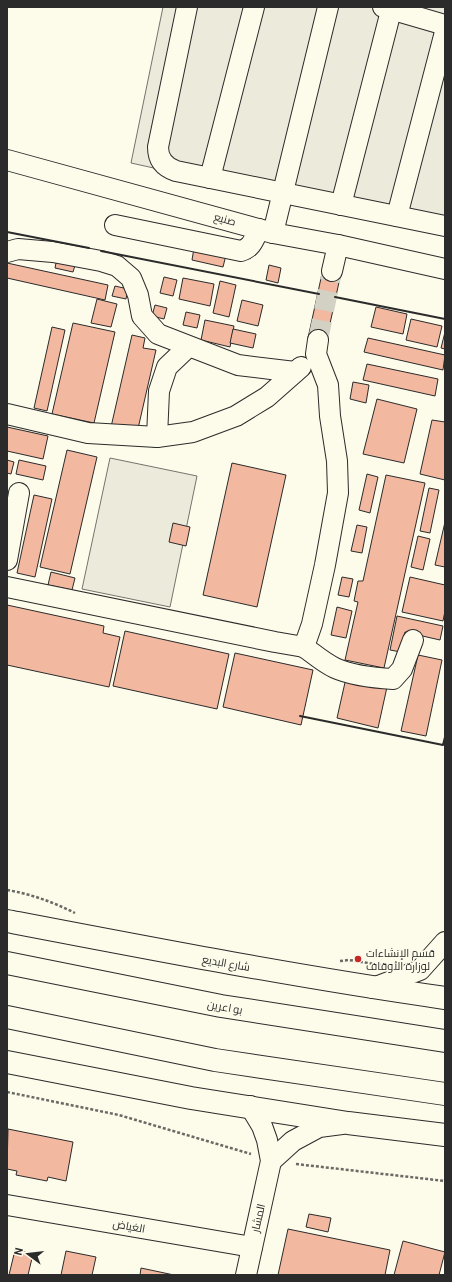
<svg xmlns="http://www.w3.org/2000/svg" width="452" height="1282" font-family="Barlow,Cairo,sans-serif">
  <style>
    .green { fill: #ecebdb; stroke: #74746e }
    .parking { fill: #eceadb; stroke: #74746e }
    .building { fill: #f2b8a0; stroke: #2b2b2b }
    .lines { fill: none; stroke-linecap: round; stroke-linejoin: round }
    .minor-tunnel { stroke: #d3d1c4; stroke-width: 20; stroke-dasharray: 20 10; stroke-linecap: butt }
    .minor-casing { stroke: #2b2b2b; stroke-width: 22 }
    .major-casing { stroke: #2b2b2b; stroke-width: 24 }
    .highway-casing { stroke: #2b2b2b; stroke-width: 24 }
    .path { stroke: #6a6964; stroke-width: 2.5; stroke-dasharray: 3 2; stroke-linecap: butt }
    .minor { stroke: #fdfbea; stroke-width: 20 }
    .major { stroke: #fdfbea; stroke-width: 22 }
    .highway { stroke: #fdfbea; stroke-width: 22 }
    .wall { stroke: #2b2b2b; stroke-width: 2 }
    .poi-dot { fill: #c62828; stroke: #fdfbea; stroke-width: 1.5 }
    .labels { text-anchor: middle; stroke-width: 3; stroke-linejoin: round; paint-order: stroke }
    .street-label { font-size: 11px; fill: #2b2b2b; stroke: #fdfbea }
    .poi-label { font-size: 11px; fill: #2b2b2b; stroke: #fdfbea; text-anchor: start }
  </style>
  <rect width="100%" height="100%" fill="#fdfbea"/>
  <polygon class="green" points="110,458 197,476 170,607 82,589"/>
  <polygon class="parking" points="163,7 445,7 445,232 131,163"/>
  <g class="building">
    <polygon points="194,248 226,255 223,267 192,260"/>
    <polygon points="57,258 76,262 73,272 55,268"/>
    <polygon points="7,263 108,285 105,300 7,278"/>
    <polygon points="269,265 281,268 278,283 266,280"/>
    <polygon points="323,269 341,273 326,342 308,338"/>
    <polygon points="164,277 177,280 173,296 160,293"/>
    <polygon points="183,278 214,284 210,306 179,299"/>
    <polygon points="220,281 236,285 229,317 213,313"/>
    <polygon points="115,286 128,289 126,299 112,296"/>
    <polygon points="97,299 117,304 111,327 91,323"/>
    <polygon points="242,300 263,305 258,326 237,321"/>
    <polygon points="155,305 167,308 164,319 152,316"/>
    <polygon points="376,307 407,314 403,334 371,327"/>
    <polygon points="186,312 200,315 197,328 183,325"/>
    <polygon points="411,319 442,326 437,347 406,340"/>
    <polygon points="205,320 234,326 230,347 201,340"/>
    <polygon points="73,323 115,332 94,423 52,414"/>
    <polygon points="52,327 65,330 47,411 34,408"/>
    <polygon points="233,329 256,334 253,348 230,343"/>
    <polygon points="445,332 445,349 441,348"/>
    <polygon points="132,335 145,338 143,348 156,350 137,433 111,427"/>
    <polygon points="368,338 445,355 443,370 364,352"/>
    <polygon points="367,364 438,379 435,396 363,380"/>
    <polygon points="353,382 369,385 366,403 350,399"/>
    <polygon points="377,399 417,409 404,463 363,454"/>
    <polygon points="432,420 445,422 445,480 420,474"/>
    <polygon points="7,427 48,436 43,459 7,451"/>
    <polygon points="67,450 97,457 70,574 40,567"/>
    <polygon points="7,460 14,462 11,474 7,473"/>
    <polygon points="19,460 46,466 43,480 16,474"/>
    <polygon points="232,463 286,475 257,607 203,595"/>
    <polygon points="367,474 378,477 370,513 359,510"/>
    <polygon points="386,475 425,483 384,668 345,660 358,602 354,601 358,581 363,581"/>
    <polygon points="429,488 439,490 430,533 420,531"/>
    <polygon points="34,495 52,499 35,577 17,573"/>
    <polygon points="445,522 445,567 435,565"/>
    <polygon points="173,523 190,527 186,546 169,542"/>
    <polygon points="357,525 367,527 362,553 351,551"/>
    <polygon points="418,536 430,539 423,570 411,567"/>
    <polygon points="51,572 75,578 72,590 48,585"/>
    <polygon points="342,577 353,579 349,597 338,595"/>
    <polygon points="410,577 445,585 445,611 443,621 402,612"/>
    <polygon points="7,605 104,626 103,633 120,637 109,687 7,665"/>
    <polygon points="337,607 352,611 346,638 331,635"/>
    <polygon points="397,616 443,626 440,640 405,632 401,652 390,650"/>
    <polygon points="125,631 229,654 217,709 113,686"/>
    <polygon points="235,653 313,670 301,725 223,707"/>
    <polygon points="418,655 442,660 426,736 401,731"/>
    <polygon points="346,678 387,687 378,728 337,718"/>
    <polygon points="8,1129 73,1142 66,1181 48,1177 47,1181 16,1175 17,1171 7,1169"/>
    <polygon points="309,1214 331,1218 328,1232 306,1227"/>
    <polygon points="288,1229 390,1250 385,1275 278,1275"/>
    <polygon points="403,1241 445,1252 439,1275 394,1275"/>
    <polygon points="15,1250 33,1254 28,1275 9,1275"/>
    <polygon points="66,1251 96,1257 92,1275 61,1275"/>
    <polygon points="141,1268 174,1275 140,1275"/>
  </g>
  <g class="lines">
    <polyline class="minor-tunnel" points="318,340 332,271"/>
    <g class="minor-casing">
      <g id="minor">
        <path d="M 187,7 L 158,147 C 158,159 164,167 176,171 L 445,226"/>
        <polyline points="383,7 445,25"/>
        <polyline points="7,160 273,233 338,245 445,269"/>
        <polyline points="210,178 254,7"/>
        <polyline points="341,205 392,7"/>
        <polyline points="397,216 445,32"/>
        <path d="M 115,225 L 241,251 C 252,248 254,239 259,229"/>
        <polyline points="273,233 328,7"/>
        <polyline points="7,252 18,249 53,252 101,261 117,266 131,278 138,295 142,316 158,334 238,365 295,372"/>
        <polyline points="332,271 338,245"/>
        <polyline points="7,414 88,433 157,437 193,432 236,416 267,397 301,367"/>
        <polyline points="157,437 159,391 167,367 188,347"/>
        <polyline points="7,560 19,493"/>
        <polyline points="7,587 275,642 304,647 312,624 325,565 338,493 337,461 330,416 328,385 316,354 318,340"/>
        <path d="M 304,647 C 314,654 324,663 335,668 C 353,676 374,678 393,679 L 402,669 L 413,640"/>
        <polyline points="373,988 420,970 445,942"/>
        <polyline points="271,1161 293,1141 319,1127 342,1124"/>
        <polyline points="7,1205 252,1247"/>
        <polyline points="246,1275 271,1161 267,1140 262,1126 250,1106"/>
      </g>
    </g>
    <g class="major-casing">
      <g id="major">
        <path d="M 7,921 C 153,949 298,977 445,998"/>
        <polyline points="7,1062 191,1098 348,1123 445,1135"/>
      </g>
    </g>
    <g class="highway-casing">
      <g id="highway">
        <polyline points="7,963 221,1006 445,1041"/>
        <polyline points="7,1017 215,1060 445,1094"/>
      </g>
    </g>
    <g class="path">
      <path d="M 7,890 C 31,894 53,902 75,913"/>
      <polyline points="340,961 349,960 381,965"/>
      <polyline points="7,1092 119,1115 251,1154"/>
      <polyline points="296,1164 445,1181"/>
    </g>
    <use href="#minor" class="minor"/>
    <use href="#major" class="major"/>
    <use href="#highway" class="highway"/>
    <g class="wall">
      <polyline points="7,232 89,248"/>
      <polyline points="101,251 319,294"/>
      <polyline points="335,297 445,319"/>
      <polyline points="300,716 443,745 445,737"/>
    </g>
  </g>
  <circle class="poi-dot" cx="358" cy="959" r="4"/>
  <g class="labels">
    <g class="street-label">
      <text transform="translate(225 219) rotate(15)" y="4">صنيع</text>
      <text transform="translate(226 963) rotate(10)" y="4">شارع البديع</text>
      <text transform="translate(225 1007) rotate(10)" y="4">بو اعرين</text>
      <text transform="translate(258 1218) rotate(-77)" y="4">المشار</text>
      <text transform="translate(129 1226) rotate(10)" y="4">الغياض</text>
    </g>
    <g class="poi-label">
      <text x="366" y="957">قسم الإنشاءات<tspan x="366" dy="13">لوزارة الأوقاف</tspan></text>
    </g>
  </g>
  <rect width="452" height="1282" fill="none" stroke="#2b2b2b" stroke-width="16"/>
  <g transform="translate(28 1254) rotate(285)" stroke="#fdfbea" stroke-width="3" paint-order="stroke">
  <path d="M0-3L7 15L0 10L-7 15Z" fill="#2b2b2b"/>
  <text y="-6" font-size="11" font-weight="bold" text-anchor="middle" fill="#2b2b2b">N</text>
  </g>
</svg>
